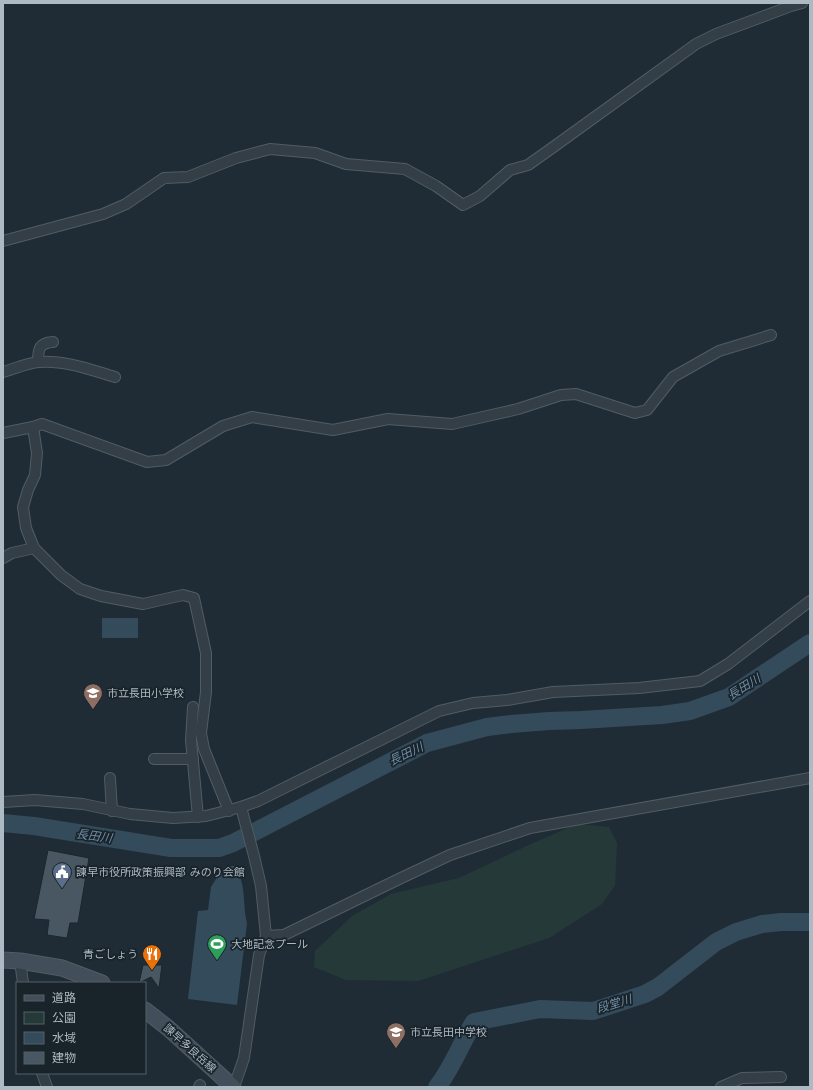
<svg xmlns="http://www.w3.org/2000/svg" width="813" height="1090" font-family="'Work Sans','Noto Sans JP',sans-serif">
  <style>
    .green { fill: #253a38 }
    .water { fill: #344b5c }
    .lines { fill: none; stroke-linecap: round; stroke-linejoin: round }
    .river { stroke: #344b5c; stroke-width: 18 }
    .building { fill: #485761; stroke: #1b252c }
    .minor-casing { stroke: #515c64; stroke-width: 12 }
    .secondary-casing { stroke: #515c64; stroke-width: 17 }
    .minor { stroke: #333e46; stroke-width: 10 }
    .secondary { stroke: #424e59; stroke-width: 15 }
    .labels { text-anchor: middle; stroke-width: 3.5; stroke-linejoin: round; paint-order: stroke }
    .poi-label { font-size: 11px; fill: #adb9c3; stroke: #19232a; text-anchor: start }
    .street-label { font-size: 11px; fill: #adb9c3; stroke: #19232a }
    .water-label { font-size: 12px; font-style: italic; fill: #6f8ea6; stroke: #19232a }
  </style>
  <rect width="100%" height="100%" fill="#202c35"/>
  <polygon class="green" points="577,824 609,827 617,843 615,885 602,904 549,938 418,981 346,980 314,967 315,951 352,916 391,894 459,878 531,844"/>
  <g class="water">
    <rect x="102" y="618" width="36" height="20"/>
    <path d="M 226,866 L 235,866 C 247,886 242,902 247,923 L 237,1005 L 188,999 L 198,911 L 208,910 L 211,887 L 219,874 Z"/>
  </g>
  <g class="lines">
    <g class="river">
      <polyline points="3,823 34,826 171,848 219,848 233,843 427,743 487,727 511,724 549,721 581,720 662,715 690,711 729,697 810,643"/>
      <path d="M 437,1087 C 453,1067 461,1043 474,1022 L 540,1009 L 593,1011 L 645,994 L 658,987 L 716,942 L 736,932 L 762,924 L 781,922 L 810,922"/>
    </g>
  </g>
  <g class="building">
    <polygon points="48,850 89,858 78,923 70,923 67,938 47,935 49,920 34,919"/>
    <polygon points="143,965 162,965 159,988 151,977 139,983"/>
  </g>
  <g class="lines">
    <g class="minor-casing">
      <g id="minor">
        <polyline points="3,241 103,214 126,204 164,178 188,177 236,158 270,149 315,153 346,164 405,169 436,186 463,205 480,196 510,170 528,165 552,148 696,44 716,34 791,6 802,3"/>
        <path d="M 38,362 C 38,349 39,343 53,342"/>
        <path d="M 3,372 C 14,369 27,363 39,362 C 65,360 91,370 115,377"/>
        <polyline points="33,427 37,453 35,475 28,490 23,507 26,528 34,548 61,575 80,589 101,596 143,604 183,595 194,598 206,653 206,692 201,733 204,749 229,811"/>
        <polyline points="3,433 33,427 42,424 147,462 166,460 223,426 252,417 333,430 388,419 452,424 518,409 561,395 576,394 635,413 647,410 673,377 719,351 771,335"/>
        <polyline points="3,558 12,553 34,548"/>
        <polyline points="193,707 191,740 198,817"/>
        <polyline points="154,759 193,759"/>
        <polyline points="110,778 112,811"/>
        <polyline points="3,802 35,800 83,804 130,814 173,818 206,816 241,807 258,801 439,711 473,703 507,700 553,692 639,688 700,681 728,664 810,601"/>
        <polyline points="266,936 284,935 399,879 450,855 530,828 810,778"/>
        <polyline points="20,961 23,983"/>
        <polyline points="42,1073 47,1087"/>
        <polyline points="199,1087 200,1085"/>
        <polyline points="234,1087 244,1058 259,955 266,936 261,886 254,856 241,807"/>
        <polyline points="721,1087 742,1078 781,1077"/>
      </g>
    </g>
    <g class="secondary-casing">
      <g id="secondary">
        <polyline points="3,960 20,961 62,968 102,983"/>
        <polyline points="145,1010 168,1028 233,1087"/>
      </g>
    </g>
    <use href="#minor" class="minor"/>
    <use href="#secondary" class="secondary"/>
  </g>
  <defs>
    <g id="school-pin" transform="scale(1)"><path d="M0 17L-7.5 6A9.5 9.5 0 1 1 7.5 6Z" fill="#8d6e63" stroke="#19232a"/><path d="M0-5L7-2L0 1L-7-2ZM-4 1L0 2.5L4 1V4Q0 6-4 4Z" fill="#fff"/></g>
    <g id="civic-pin" transform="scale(1)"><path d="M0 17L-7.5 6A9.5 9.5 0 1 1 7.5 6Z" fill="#5c6f8a" stroke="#19232a"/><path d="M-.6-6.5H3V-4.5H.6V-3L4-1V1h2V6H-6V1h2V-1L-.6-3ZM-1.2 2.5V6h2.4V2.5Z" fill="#fff"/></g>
    <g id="stadium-pin" transform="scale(1)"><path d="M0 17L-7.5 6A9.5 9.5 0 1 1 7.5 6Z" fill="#2e9e5b" stroke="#19232a"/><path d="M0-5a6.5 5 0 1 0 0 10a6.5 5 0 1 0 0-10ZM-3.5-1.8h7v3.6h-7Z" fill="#fff"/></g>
    <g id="restaurant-pin" transform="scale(1)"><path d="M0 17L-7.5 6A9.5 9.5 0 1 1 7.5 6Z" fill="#e8710a" stroke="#19232a"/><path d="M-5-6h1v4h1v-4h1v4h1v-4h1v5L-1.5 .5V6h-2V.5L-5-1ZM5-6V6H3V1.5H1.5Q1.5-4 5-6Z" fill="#fff"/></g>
  </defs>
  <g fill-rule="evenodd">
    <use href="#school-pin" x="93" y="693"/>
    <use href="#civic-pin" x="62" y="872"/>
    <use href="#stadium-pin" x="217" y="944"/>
    <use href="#restaurant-pin" x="152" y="954"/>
    <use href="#school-pin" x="396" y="1032"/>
  </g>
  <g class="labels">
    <g class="poi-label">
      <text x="107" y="697">市立長田小学校</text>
      <text x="76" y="876">諫早市役所政策振興部 みのり会館</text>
      <text x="231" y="948">大地記念プール</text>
      <text x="138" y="958" text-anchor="end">青ごしょう</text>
      <text x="410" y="1036">市立長田中学校</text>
    </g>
    <g class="street-label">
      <text transform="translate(190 1048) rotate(42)" y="4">諫早多良岳線</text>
    </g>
    <g class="water-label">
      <text transform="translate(744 687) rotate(-32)" y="4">長田川</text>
      <text transform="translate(406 754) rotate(-26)" y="4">長田川</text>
      <text transform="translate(94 836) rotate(8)" y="4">長田川</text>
      <text transform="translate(614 1004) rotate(-17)" y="4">段堂川</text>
    </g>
  </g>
  <rect width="813" height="1090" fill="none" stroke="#adb9c3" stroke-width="8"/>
  <rect x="16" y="982" width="130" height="92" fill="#19232a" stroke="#545f67"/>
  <rect x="24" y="995" width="20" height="6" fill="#424e59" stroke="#545f67"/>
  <text x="52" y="1002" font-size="12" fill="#adb9c3">道路</text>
  <rect x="24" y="1012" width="20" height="12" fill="#253a38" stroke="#545f67"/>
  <text x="52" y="1022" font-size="12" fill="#adb9c3">公園</text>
  <rect x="24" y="1032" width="20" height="12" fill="#344b5c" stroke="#545f67"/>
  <text x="52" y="1042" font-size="12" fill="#adb9c3">水域</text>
  <rect x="24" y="1052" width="20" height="12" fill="#485761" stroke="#545f67"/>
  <text x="52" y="1062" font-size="12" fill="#adb9c3">建物</text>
</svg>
